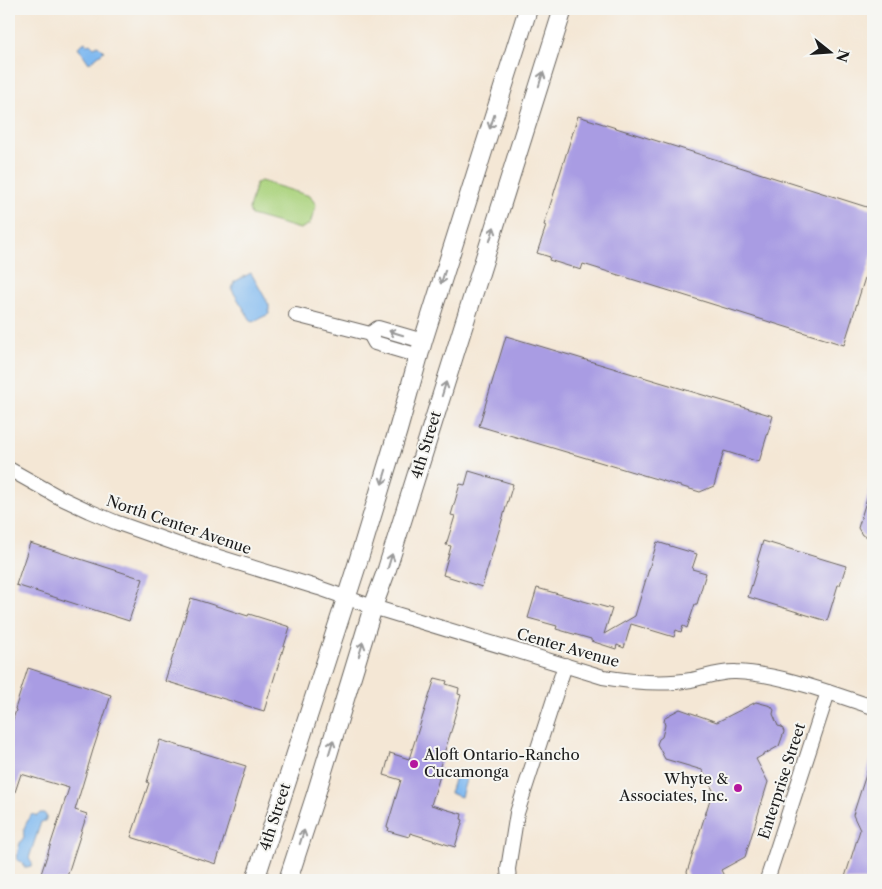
<svg xmlns="http://www.w3.org/2000/svg" width="882" height="889" font-family="'Libre Caslon Text',serif">
  <style>
    .green { fill: #abd37e; stroke: #64784d }
    .water { fill: #80b9f0; stroke: #4e6a86 }
    .building { fill: #a99ce3 }
    .lines { fill: none; stroke-linecap: round; stroke-linejoin: round }
    .minor-casing { stroke: #68635d; stroke-width: 16 }
    .major-casing { stroke: #68635d; stroke-width: 20 }
    .minor { stroke: #fff; stroke-width: 14 }
    .major { stroke: #fff; stroke-width: 18 }
    .oneway { stroke: #999 }
    .poi-dot { fill: #b5179e; stroke: #f6f6f2; stroke-width: 2 }
    .labels { text-anchor: middle; stroke-width: 4; stroke-linejoin: round; paint-order: stroke }
    .street-label { font-size: 15px; fill: #1c1c1c; stroke: #f6f6f2 }
    .poi-label { font-size: 15px; fill: #1c1c1c; stroke: #f6f6f2; text-anchor: start }
  </style>
  <rect width="100%" height="100%" fill="#f6f6f2"/>
  <filter id="ink" filterUnits="userSpaceOnUse"><feTurbulence type="fractalNoise" baseFrequency=".02" numOctaves="2"/><feDisplacementMap in="SourceGraphic" scale="10" xChannelSelector="R" yChannelSelector="G"/><feConvolveMatrix kernelMatrix="1 2 1 2 8 2 1 2 1" color-interpolation-filters="sRGB"/></filter>
  <filter id="wash" filterUnits="userSpaceOnUse"><feTurbulence type="fractalNoise" baseFrequency=".0096" numOctaves="4" result="noise"/><feDisplacementMap in="SourceGraphic" scale="20" xChannelSelector="R" yChannelSelector="G"/><feGaussianBlur stdDeviation="1.12" result="paint"/><feColorMatrix in="noise" values="0 0 0 0 0 0 0 0 0 0 0 0 0 0 0 0 0 1.4 0 .05"/><feComposite in="paint" operator="in"/></filter>
  <g filter="url(#wash)">
    <rect width="100%" height="100%" fill="#f4e7d5"/>
    <polygon class="green" points="261,181 310,196 316,205 310,224 300,229 251,215 249,209 256,183"/>
    <g class="water">
      <polygon points="85,42 87,45 90,43 94,47 98,45 104,51 89,63 78,47"/>
      <polygon points="251,273 269,305 269,314 252,322 232,290 234,282"/>
      <polygon points="457,770 468,773 461,797 450,793"/>
      <path d="M 40,813 L 44,813 C 47,816 47,818 45,821 L 41,822 L 29,858 L 32,863 L 31,866 L 27,867 L 24,867 L 22,862 L 17,860 C 18,851 18,844 24,837 C 22,828 27,822 32,814 L 37,816 Z"/>
    </g>
    <g id="blocks">
      <g class="building">
        <polygon points="578,116 873,209 873,252 844,345 583,264 581,270 549,260 550,257 537,253 546,226 544,225"/>
        <polygon points="506,336 773,416 759,462 724,451 714,486 700,492 479,426"/>
        <polygon points="469,471 513,484 482,587 443,575 451,546 446,545 455,516 451,515 460,484 465,485"/>
        <polygon points="870,488 873,489 873,539 862,535 858,528"/>
        <polygon points="763,541 846,566 840,585 838,585 827,621 748,597 759,561 757,561"/>
        <polygon points="657,542 697,554 692,569 706,573 697,604 695,604 687,628 683,626 681,632 676,630 674,637 631,624 624,648 617,645 616,649 591,641 591,639 556,629 557,626 528,618 537,588 612,609 604,634 635,616"/>
        <polygon points="30,543 143,579 129,621 16,585"/>
        <polygon points="191,598 248,616 249,614 290,627 264,711 165,681"/>
        <polygon points="28,668 111,695 93,750 75,810 87,814 66,880 39,880 69,788 21,774 11,804 9,804 9,732 16,710 15,709"/>
        <polygon points="435,678 447,681 446,684 459,688 458,694 461,695 453,722 454,722 439,769 442,769 431,805 462,814 461,819 463,820 455,847 410,833 409,837 388,831 389,828 387,827 401,780 384,775 390,753 409,759"/>
        <polygon points="756,702 771,706 774,710 773,714 778,726 782,727 784,732 779,746 756,759 768,782 745,857 721,870 726,880 691,880 687,872 713,790 702,770 665,759 657,744 659,739 662,737 665,725 664,722 665,717 680,709 717,722"/>
        <polygon points="160,740 246,766 216,864 131,837 149,783 147,782"/>
        <polygon points="871,759 873,759 873,880 844,880 860,830 853,815"/>
      </g>
    </g>
  </g>
  <g filter="url(#ink)">
    <use href="#blocks" fill-opacity="0" stroke="#68635d" stroke-width="1"/>
    <g class="lines">
      <g class="minor-casing">
        <g id="minor">
          <polyline points="296,315 370,334 378,328 423,341"/>
          <polyline points="370,334 375,343 419,356"/>
          <path d="M 9,469 L 57,496 L 89,511 L 115,522 L 180,545 L 319,588 L 373,607 L 603,677 C 632,682 662,685 691,680 C 706,677 721,671 736,672 C 782,674 830,693 873,707"/>
          <polyline points="509,880 508,869 517,813 565,665"/>
          <polyline points="767,880 828,692"/>
        </g>
      </g>
      <g class="major-casing">
        <g id="major">
          <polyline points="255,880 357,565 398,430 423,341 528,9"/>
          <polyline points="288,880 316,794 373,607 387,569 563,9"/>
        </g>
      </g>
      <use href="#minor" class="minor"/>
      <use href="#major" class="major"/>
    </g>
    <defs><path id="oneway-shaft" d="M-6 0H5M1.5-3L5.5 0L1.5 3" fill="none" stroke-width="1.6" stroke-linecap="round" stroke-linejoin="round" transform="scale(1.25)"/></defs>
    <g class="oneway">
      <use href="#oneway-shaft" transform="translate(541 79) rotate(-73)"/>
      <use href="#oneway-shaft" transform="translate(492 122) rotate(108)"/>
      <use href="#oneway-shaft" transform="translate(492 234) rotate(-73)"/>
      <use href="#oneway-shaft" transform="translate(443 277) rotate(108)"/>
      <use href="#oneway-shaft" transform="translate(396 333) rotate(-163)"/>
      <use href="#oneway-shaft" transform="translate(444 389) rotate(-73)"/>
      <use href="#oneway-shaft" transform="translate(384 477) rotate(107)"/>
      <use href="#oneway-shaft" transform="translate(390 561) rotate(-73)"/>
      <use href="#oneway-shaft" transform="translate(361 649) rotate(-73)"/>
      <use href="#oneway-shaft" transform="translate(331 747) rotate(-73)"/>
      <use href="#oneway-shaft" transform="translate(302 837) rotate(-72)"/>
    </g>
  </g>
  <g class="poi-dot">
    <circle cx="414" cy="764" r="5"/>
    <circle cx="738" cy="788" r="5"/>
  </g>
  <g class="labels">
    <g class="street-label">
      <text transform="translate(426 445) rotate(-73)" y="5">4th Street</text>
      <text transform="translate(179 525) rotate(19)" y="5">North Center Avenue</text>
      <text transform="translate(568 648) rotate(16)" y="5">Center Avenue</text>
      <text transform="translate(782 781) rotate(-72)" y="5">Enterprise Street</text>
      <text transform="translate(275 817) rotate(-72)" y="5">4th Street</text>
    </g>
    <g class="poi-label">
      <text x="424" y="760">Aloft Ontario-Rancho<tspan x="424" dy="17">Cucamonga</tspan></text>
      <text x="728" y="784" text-anchor="end">Whyte &amp;<tspan x="728" dy="17">Associates, Inc.</tspan></text>
    </g>
  </g>
  <rect width="882" height="889" fill="none" stroke="#f6f6f2" stroke-width="30"/>
  <g transform="translate(830 52) rotate(107)" stroke="#f6f6f2" stroke-width="4" paint-order="stroke">
  <path d="M0-4L9 19L0 12L-9 19Z" fill="#1c1c1c"/>
  <text y="-8" font-size="14" font-weight="bold" text-anchor="middle" fill="#1c1c1c">N</text>
  </g>
</svg>
